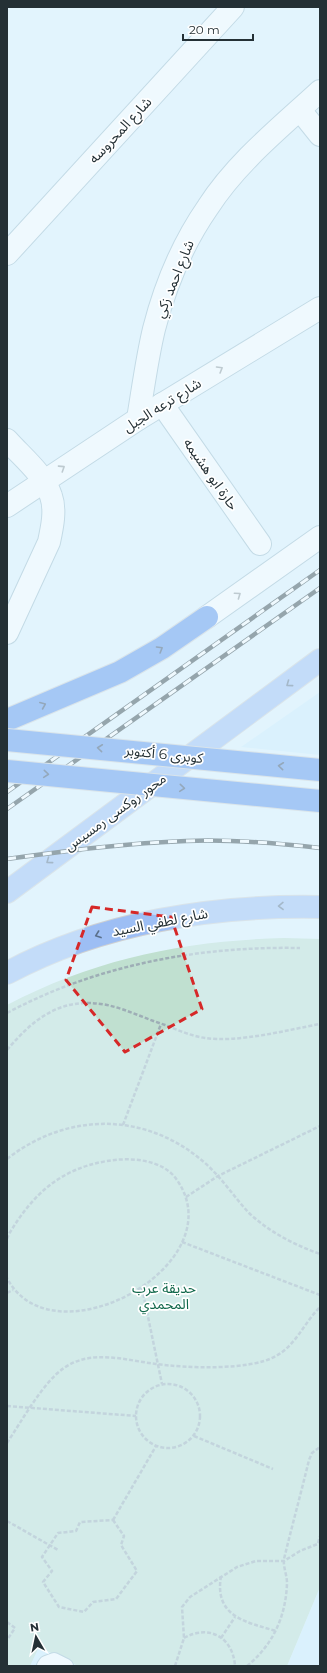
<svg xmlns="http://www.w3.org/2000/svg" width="327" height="1673" font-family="Montserrat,'Noto Sans Arabic',sans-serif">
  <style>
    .built { fill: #d0eefd }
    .green { fill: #c0e0d0 }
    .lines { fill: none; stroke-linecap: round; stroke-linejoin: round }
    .service-casing { stroke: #9fbcca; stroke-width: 16 }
    .minor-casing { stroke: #9fbcca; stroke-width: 24 }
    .secondary-casing { stroke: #9fbcca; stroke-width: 24 }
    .primary-casing { stroke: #cfd1d3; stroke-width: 24 }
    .motorway-casing { stroke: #cfd1d3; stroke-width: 24 }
    .path { stroke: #9eaeb6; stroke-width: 2.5; stroke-dasharray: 4 2; stroke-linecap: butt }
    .service { stroke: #fff; stroke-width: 14 }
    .minor { stroke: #fff; stroke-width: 22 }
    .secondary { stroke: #fff; stroke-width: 22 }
    .primary { stroke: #9dbef4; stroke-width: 22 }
    .motorway { stroke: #5c92ec; stroke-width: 22 }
    .rail-casing { stroke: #39464b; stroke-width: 4.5 }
    .rail { stroke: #fff; stroke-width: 3; stroke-dasharray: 9; stroke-linecap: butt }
    .motorway-bridge-casing { stroke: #cfd1d3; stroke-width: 24; stroke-linecap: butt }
    .motorway-bridge { stroke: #5c92ec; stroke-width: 22 }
    .oneway { stroke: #92989a }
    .oneway2 { stroke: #354d6c }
    .oneway3 { stroke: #5a708b }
    .marked { fill: none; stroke: #d62828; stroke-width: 3; stroke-dasharray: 8 5; stroke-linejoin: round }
    .labels { text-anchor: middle; stroke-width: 3.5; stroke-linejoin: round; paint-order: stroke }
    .street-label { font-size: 14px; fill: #243035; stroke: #fff }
    .park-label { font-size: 14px; fill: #10674a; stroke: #fff }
  </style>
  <rect width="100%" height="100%" fill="#e2f4fd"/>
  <g class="built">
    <polygon points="320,692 320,755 241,747"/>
    <polygon points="320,1587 320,1666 287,1666 293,1652"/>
    <polygon points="39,1647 78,1666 30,1666"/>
  </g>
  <path class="green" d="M 284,938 L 320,939 L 320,1587 L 287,1666 L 78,1666 L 39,1647 L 30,1666 L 7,1666 L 7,1005 C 97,958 184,941 284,938 Z"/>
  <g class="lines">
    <g class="service-casing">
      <polyline id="service" points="44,1666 46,1663 54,1660 66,1666"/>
    </g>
    <g class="minor-casing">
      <g id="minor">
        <polyline points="300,110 320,135"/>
        <polyline points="7,254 233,7"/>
        <polyline points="162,404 260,544"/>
        <path d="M 138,419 C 143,389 147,358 154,329 C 165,286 183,243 208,207 C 237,162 281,127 320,91"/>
        <path d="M 7,440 C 22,457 44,474 51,496 C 56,510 52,528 49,542 L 7,633"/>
      </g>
    </g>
    <g class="secondary-casing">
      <g id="secondary">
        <polyline points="7,506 138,419 320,308"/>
        <polyline points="207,617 320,537"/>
      </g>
    </g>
    <g class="primary-casing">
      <g id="primary">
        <polyline points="7,892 320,660"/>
        <path d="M 7,973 C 102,922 214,905 320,907"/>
      </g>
    </g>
    <g class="motorway-casing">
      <polyline id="motorway" points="7,720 120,672 162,648 207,617"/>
    </g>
    <g class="path">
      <path d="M 7,1013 C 97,965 199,946 300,948"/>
      <path d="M 7,1050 C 34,1018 62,996 107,1005 C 126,1009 146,1019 165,1025 C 178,1030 191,1036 205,1038 C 238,1043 287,1030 320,1024"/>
      <polyline points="123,1125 161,1024"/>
      <path d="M 7,1159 C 68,1111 147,1112 205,1163 C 222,1178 234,1197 249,1213 C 269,1232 295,1245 320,1254"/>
      <polyline points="186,1197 218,1176 320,1126"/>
      <path d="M 7,1239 L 9,1234 C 33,1194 60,1169 107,1161 C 130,1157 163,1159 177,1180 C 236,1265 52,1365 7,1278"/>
      <polyline points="182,1242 320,1295"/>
      <polyline points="142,1288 162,1384"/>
      <polyline points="7,1293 13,1290"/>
      <circle cx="168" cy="1416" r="32"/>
      <polyline points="7,1406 136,1416"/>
      <polyline points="194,1436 273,1469"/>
      <path d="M 7,1443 C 21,1422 44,1381 64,1368 C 91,1349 125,1360 156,1364 C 185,1368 250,1371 276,1356 C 296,1345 304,1323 320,1307"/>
      <polygon points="113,1520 124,1536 121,1545 137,1571 116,1599 93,1602 84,1612 59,1607 43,1582 52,1571 42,1557 58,1533 76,1531 80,1522"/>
      <polyline points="113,1520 156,1446"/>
      <polyline points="7,1521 58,1550"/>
      <polyline points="318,1543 320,1536"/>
      <path d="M 221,1576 C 214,1617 246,1622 276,1631"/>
      <polyline points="7,1622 15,1628 7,1640"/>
      <path d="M 184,1638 C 209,1624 233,1637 235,1666"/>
      <polyline points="221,1638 235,1617"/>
      <polyline points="175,1666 184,1638 182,1607 190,1597 237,1567 256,1561 284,1561 300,1551 320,1543"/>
      <path d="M 247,1666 C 273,1645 286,1616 287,1583 C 287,1575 283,1567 284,1559 C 292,1526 301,1493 309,1460 L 312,1453 L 320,1447"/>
    </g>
    <use href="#service" class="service"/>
    <use href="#minor" class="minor"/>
    <use href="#secondary" class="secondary"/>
    <use href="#primary" class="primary"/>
    <use href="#motorway" class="motorway"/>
    <g class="rail-casing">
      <g id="rail">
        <polyline points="7,792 320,570"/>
        <polyline points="7,809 320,588"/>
        <path d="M 7,859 C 67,851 126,843 186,841 C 231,839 276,843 320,848"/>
      </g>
    </g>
    <use href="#rail" class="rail"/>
    <g class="motorway-bridge-casing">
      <g id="motorway-bridge">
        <polyline points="7,740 320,770"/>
        <polyline points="7,771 320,801"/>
      </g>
    </g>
    <use href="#motorway-bridge" class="motorway-bridge"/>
  </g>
  <defs><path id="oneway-chevron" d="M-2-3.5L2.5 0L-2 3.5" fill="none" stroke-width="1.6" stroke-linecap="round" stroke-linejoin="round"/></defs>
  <g class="oneway">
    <use href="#oneway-chevron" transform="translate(220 369) rotate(-31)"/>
    <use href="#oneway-chevron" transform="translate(62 468) rotate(-33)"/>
    <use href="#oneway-chevron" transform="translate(238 595) rotate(-35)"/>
  </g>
  <g class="oneway2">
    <use href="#oneway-chevron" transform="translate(160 649) rotate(-31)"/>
    <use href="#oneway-chevron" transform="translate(43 705) rotate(-23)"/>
    <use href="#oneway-chevron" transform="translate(100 748) rotate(-174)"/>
    <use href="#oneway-chevron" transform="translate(281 766) rotate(-174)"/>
    <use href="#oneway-chevron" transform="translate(46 774) rotate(5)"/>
    <use href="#oneway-chevron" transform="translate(182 788) rotate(5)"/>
  </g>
  <g class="oneway3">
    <use href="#oneway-chevron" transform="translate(289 684) rotate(144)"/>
    <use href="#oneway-chevron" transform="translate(49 861) rotate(144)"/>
    <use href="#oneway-chevron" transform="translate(281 906) rotate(179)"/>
    <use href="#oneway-chevron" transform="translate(98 935) rotate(160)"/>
  </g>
  <path d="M0 0H327V1673H0ZM 92,907 L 171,917 L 202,1009 L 125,1052 L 66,980 Z" fill="#e2f4fd" fill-opacity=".55" fill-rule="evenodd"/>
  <path class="marked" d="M 92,907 L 171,917 L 202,1009 L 125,1052 L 66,980 Z"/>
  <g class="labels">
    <g class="street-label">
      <text transform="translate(120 130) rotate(-47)" y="5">شارع المحروسه</text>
      <text transform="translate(174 279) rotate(-68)" y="5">شارع احمد زكي</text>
      <text transform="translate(162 405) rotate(-32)" y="5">شارع ترعه الجبل</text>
      <text transform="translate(211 474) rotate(55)" y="5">حارة ابو هشيمه</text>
      <text transform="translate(164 754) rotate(6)" y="5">كوبرى 6 أكتوبر</text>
      <text transform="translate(115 812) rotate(-36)" y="5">محور روكسى رمسيس</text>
      <text transform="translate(160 922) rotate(-11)" y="5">شارع لطفي السيد</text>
    </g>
    <g class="park-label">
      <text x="164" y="1293">حديقة عرب<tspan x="164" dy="16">المحمدي</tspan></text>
    </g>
  </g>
  <rect width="327" height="1673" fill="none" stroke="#243035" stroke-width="16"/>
  <g transform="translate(36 1637) rotate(351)" stroke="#ffffff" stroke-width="3" paint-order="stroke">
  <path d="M0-3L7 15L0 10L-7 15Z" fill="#243035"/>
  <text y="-6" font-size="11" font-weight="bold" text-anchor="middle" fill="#243035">N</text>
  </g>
  <path d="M183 34v6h70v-6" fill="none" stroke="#243035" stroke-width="2"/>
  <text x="189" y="34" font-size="12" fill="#243035" stroke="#ffffff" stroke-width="3" paint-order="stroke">20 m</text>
</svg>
